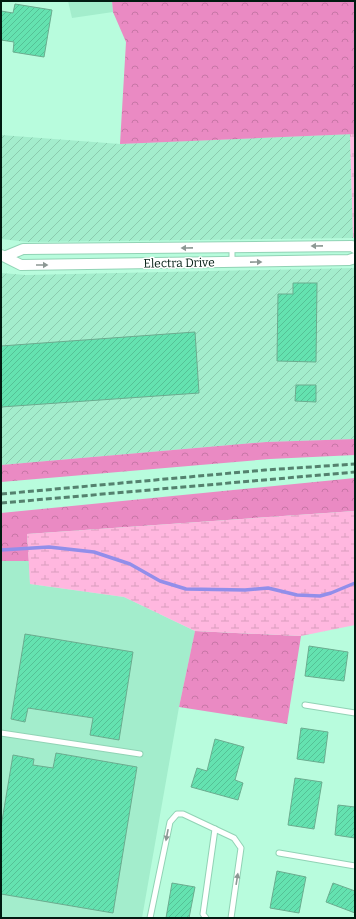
<svg xmlns="http://www.w3.org/2000/svg" width="356" height="919" font-family="Bitter,serif">
  <style>
    .built { fill: #a3edcc }
    .industrial { fill: url(#industrial-furrows) }
    .grass { fill: url(#grass-tufts) }
    .forest { fill: url(#forest-crowns) }
    .wetland { fill: url(#wetland-marsh) }
    .lines { fill: none; stroke-linecap: round; stroke-linejoin: round }
    .stream { stroke: #928eea; stroke-width: 3.5 }
    .building { fill: url(#building-hatch); stroke: #6bac8f }
    .lane-casing { stroke: #91d3b5; stroke-width: 7 }
    .street-casing { stroke: #91d3b5; stroke-width: 12 }
    .lane { stroke: #fff; stroke-width: 5 }
    .street { stroke: #fff; stroke-width: 10 }
    .rail { stroke: #54826e; stroke-width: 3; stroke-dasharray: 6 3; stroke-linecap: butt }
    .oneway { fill: #8d9894 }
    .labels { text-anchor: middle; stroke-width: 3; stroke-linejoin: round; paint-order: stroke }
    .street-label { font-size: 12px; fill: #011b11; stroke: #fff }
  </style>
  <defs>
    <pattern id="industrial-furrows" width="10" height="10" patternUnits="userSpaceOnUse"><rect width="10" height="10" fill="#a3edcc"/><path d="M-1 1l2-2M0 10L10 0M9 11l2-2" fill="none" stroke="#8bcbae"/></pattern>
    <pattern id="grass-tufts" width="24" height="20" patternUnits="userSpaceOnUse"><rect width="24" height="20" fill="#ffb7df"/><path d="M3 7l-1-3M5 7V3M7 7l1-3M15 17l-1-3M17 17v-4M19 17l1-3" fill="none" stroke="#d99dbe"/></pattern>
    <pattern id="forest-crowns" width="20" height="18" patternUnits="userSpaceOnUse"><rect width="20" height="18" fill="#ea8ac3"/><path d="M2 6a3 3 0 1 1 6 0M12 15a3 3 0 1 1 6 0" fill="none" stroke="#c776a6"/></pattern>
    <pattern id="wetland-marsh" width="20" height="14" patternUnits="userSpaceOnUse"><rect width="20" height="14" fill="#ffb7df"/><path d="M1 5h8M5 5V1M11 12h8M15 12V8" fill="none" stroke="#d99dbe"/></pattern>
    <pattern id="building-hatch" width="6" height="6" patternUnits="userSpaceOnUse"><rect width="6" height="6" fill="#64e2b0"/><path d="M-1 1l2-2M0 6l6-6M5 7l2-2" fill="none" stroke="#55c196"/></pattern>
  </defs>
  <rect width="100%" height="100%" fill="#b8fcdd"/>
  <g class="built">
    <polygon points="68,1 112,1 113,12 72,18"/>
    <polygon points="1,561 29,561 30,584 124,597 195,631 179,707 142,918 1,918"/>
  </g>
  <g class="industrial">
    <polygon points="350,134 353,238 28,242 1,239 1,135 120,144"/>
    <polygon points="355,268 355,439 266,442 1,465 1,273 26,275"/>
  </g>
  <polygon class="grass" points="350,134 355,134 355,238 353,238"/>
  <g class="forest">
    <polygon points="112,1 355,1 355,134 120,144 126,42 113,12"/>
    <polygon points="355,439 355,455 270,459 1,482 1,465 266,442"/>
    <polygon points="355,478 355,511 27,534 29,561 1,561 1,513"/>
    <polygon points="195,631 301,636 287,724 179,707"/>
  </g>
  <polygon class="wetland" points="355,511 355,625 301,636 195,631 124,597 30,584 27,534"/>
  <g class="lines">
    <polyline class="stream" points="1,550 49,547 94,552 130,564 160,581 186,589 245,590 268,588 297,595 320,596 331,593 355,583"/>
  </g>
  <g class="building">
    <polygon points="15,4 52,10 44,57 13,52 14,42 1,40 1,11 13,13"/>
    <polygon points="293,283 317,283 316,362 277,361 278,294 293,294"/>
    <polygon points="195,332 199,393 1,407 1,346"/>
    <polygon points="296,385 316,385 316,402 295,401"/>
    <polygon points="25,634 133,652 119,740 90,735 93,718 28,708 25,722 11,719"/>
    <polygon points="309,646 348,652 344,681 305,676"/>
    <polygon points="301,728 328,732 324,763 297,759"/>
    <polygon points="215,739 244,747 235,780 243,783 238,800 191,787 197,768 207,771"/>
    <polygon points="56,753 137,767 113,913 1,894 1,827 13,755 34,759 33,765 53,768"/>
    <polygon points="295,778 322,782 314,829 288,825"/>
    <polygon points="338,805 355,807 355,838 335,835"/>
    <polygon points="277,871 306,877 299,913 270,908"/>
    <polygon points="172,883 195,887 189,918 166,918"/>
    <polygon points="333,883 355,891 355,913 326,902"/>
  </g>
  <g class="lines">
    <g class="lane-casing">
      <g id="lane">
        <polyline points="232,247 232,263"/>
        <polyline points="305,705 355,713"/>
        <polyline points="1,733 140,754"/>
        <polyline points="279,853 355,866"/>
        <polyline points="150,918 170,822 177,814 183,814 234,838 241,848 231,918"/>
        <polyline points="206,918 203,914 215,829"/>
      </g>
    </g>
    <g class="street-casing">
      <g id="street">
        <polyline points="1,255 21,265 349,260 355,258"/>
        <polyline points="6,256 23,249 352,246 355,248"/>
      </g>
    </g>
    <use href="#lane" class="lane"/>
    <use href="#street" class="street"/>
    <g class="rail">
      <polyline points="1,494 265,470 355,464"/>
      <polyline points="1,503 355,472"/>
    </g>
  </g>
  <defs><path id="oneway-solid" d="M-6-.8H1V-3.2L6.5 0L1 3.2V.8H-6Z"/></defs>
  <g class="oneway">
    <use href="#oneway-solid" transform="translate(317 246) rotate(179)"/>
    <use href="#oneway-solid" transform="translate(187 248) rotate(179)"/>
    <use href="#oneway-solid" transform="translate(256 262) rotate(-1)"/>
    <use href="#oneway-solid" transform="translate(42 265)"/>
    <use href="#oneway-solid" transform="translate(167 835) rotate(101)"/>
    <use href="#oneway-solid" transform="translate(237 879) rotate(-81)"/>
  </g>
  <g class="labels">
    <g class="street-label">
      <text transform="translate(179 263) rotate(-1)" y="4">Electra Drive</text>
    </g>
  </g>
  <rect width="356" height="919" fill="none" stroke="#011b11" stroke-width="4"/>
</svg>
